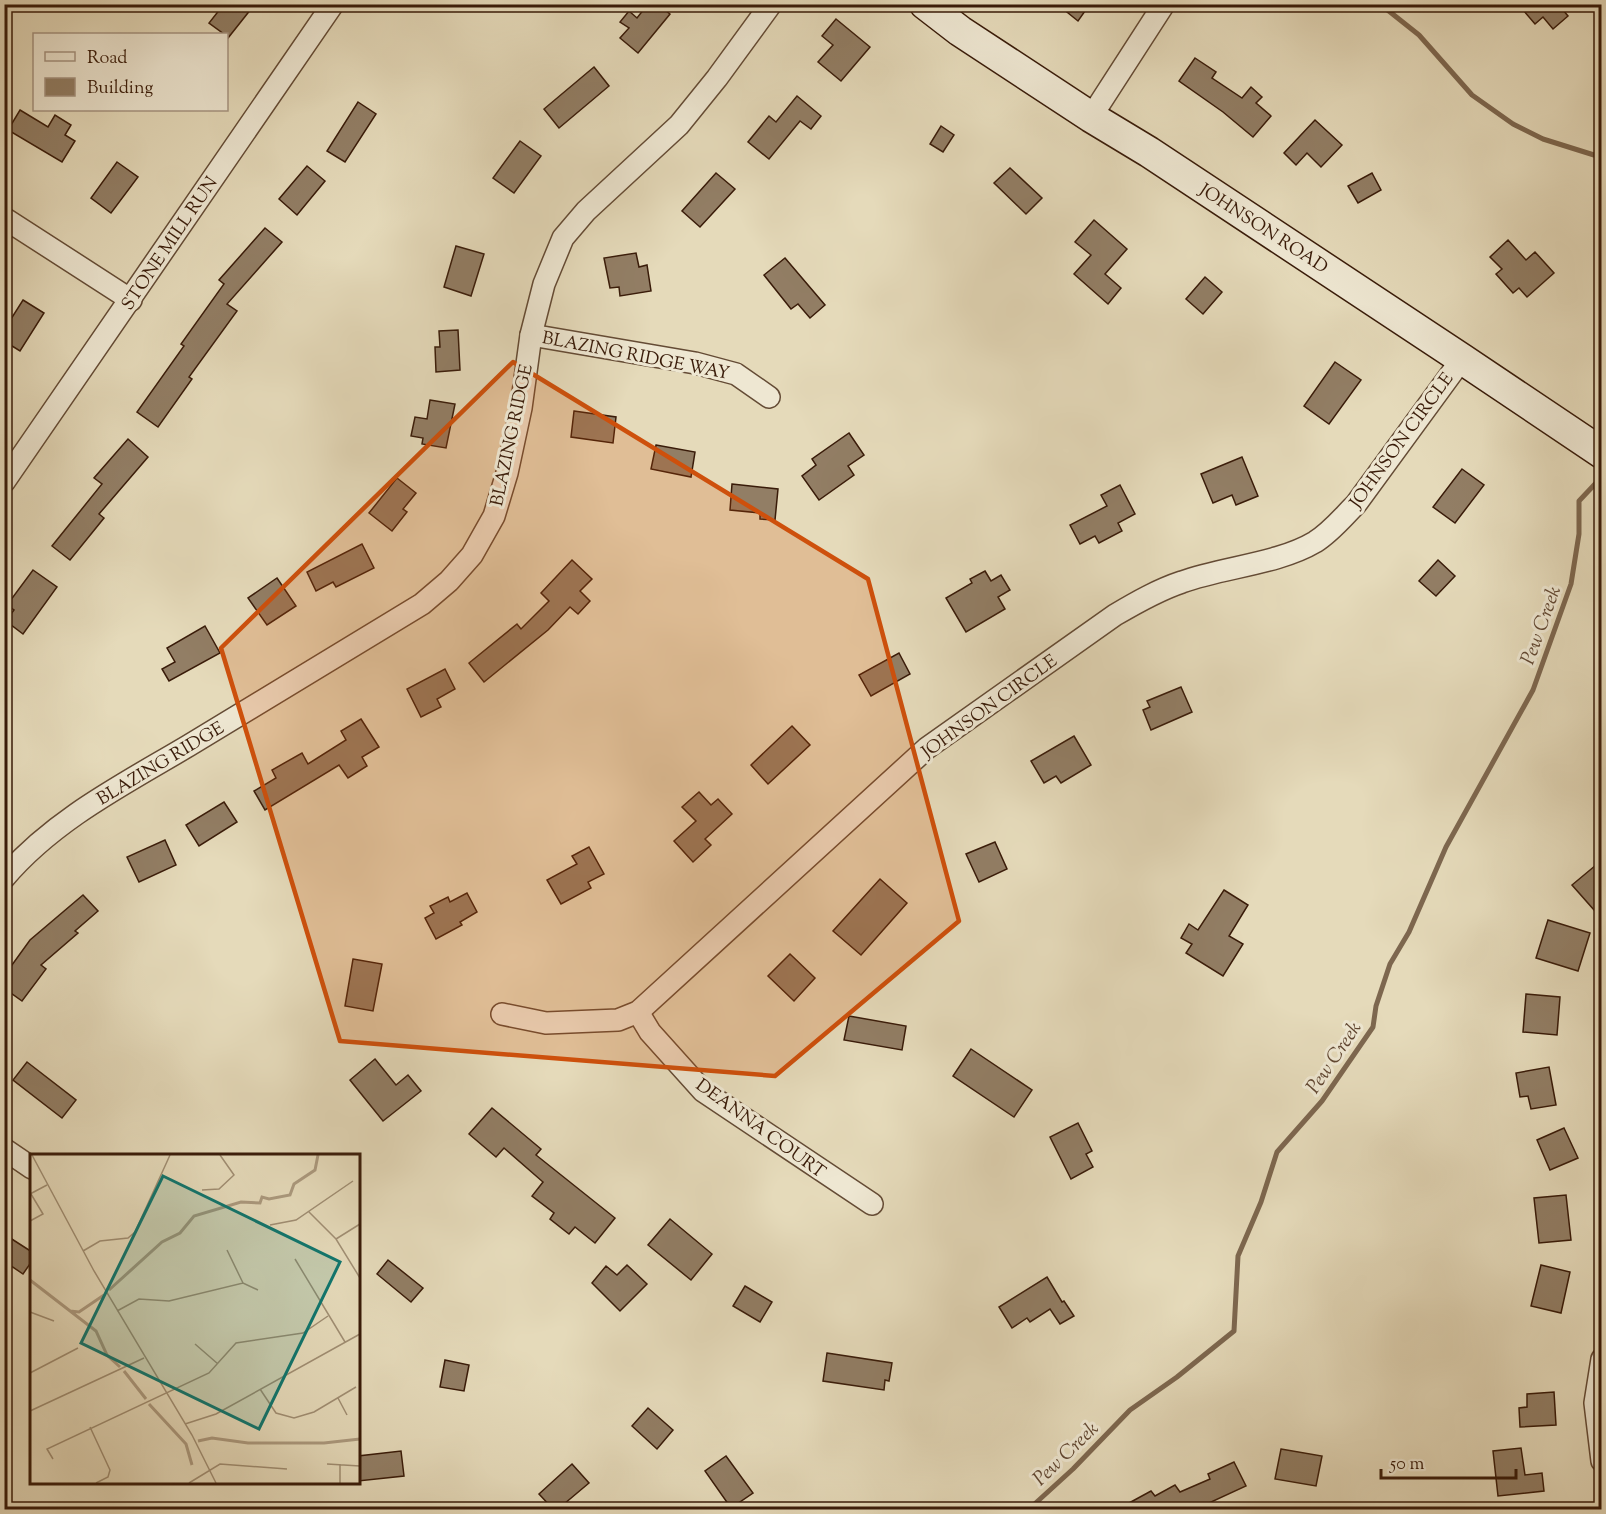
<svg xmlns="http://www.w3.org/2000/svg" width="1606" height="1514" font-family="'Sorts Mill Goudy',serif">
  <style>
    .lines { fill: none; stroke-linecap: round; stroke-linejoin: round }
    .stream { stroke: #7d674f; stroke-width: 5 }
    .building { fill: #927e65; stroke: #391b09; stroke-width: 1.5 }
    .street-casing { stroke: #644b35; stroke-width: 24 }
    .secondary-casing { stroke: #391b09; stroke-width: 33 }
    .street { stroke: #eee7d2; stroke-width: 21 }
    .secondary { stroke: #eee7d2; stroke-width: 30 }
    .marked { fill: #ce500c; fill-opacity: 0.2; stroke: #ce500c; stroke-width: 4.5; stroke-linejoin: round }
    .labels { text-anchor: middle; stroke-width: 6; stroke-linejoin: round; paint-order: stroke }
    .street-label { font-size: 18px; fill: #391b09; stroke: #eee7d2 }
    .water-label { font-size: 20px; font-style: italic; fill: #614732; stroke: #eee7d2 }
    .inset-river { fill: none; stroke: #ab997e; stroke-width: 3 }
    .inset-road { fill: none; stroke: #a08e73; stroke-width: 1.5 }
    .view { fill: #0f766e; fill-opacity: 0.15; stroke: #0f766e; stroke-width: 3 }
    .inset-edge { fill: none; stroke: #391b09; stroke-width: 3 }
  </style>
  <rect width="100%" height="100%" fill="#e5daba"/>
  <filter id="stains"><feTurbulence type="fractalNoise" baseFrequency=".00333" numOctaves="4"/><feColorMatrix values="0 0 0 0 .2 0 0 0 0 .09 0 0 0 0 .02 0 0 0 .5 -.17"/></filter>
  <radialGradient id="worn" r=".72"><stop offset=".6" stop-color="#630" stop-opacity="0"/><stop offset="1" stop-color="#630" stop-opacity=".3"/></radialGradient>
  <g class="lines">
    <g class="stream">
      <polyline points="1380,4 1419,35 1472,95 1513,124 1543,139 1594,155 1602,155"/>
      <polyline points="1028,1510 1073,1469 1130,1410 1177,1377 1234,1331 1238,1256 1261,1202 1277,1152 1322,1101 1373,1027 1376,1006 1390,964 1409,932 1446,847 1533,690 1571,584 1579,534 1579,501 1595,484"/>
    </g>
  </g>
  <g class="building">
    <polygon points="224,4 255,4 228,38 226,34 224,34 209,23"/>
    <polygon points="648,4 657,4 670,14 638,53 620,38 629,28 620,22 629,11 637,18"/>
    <polygon points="1057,4 1090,4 1078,21"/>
    <polygon points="1518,4 1558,4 1568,16 1553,29 1543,17 1535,24"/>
    <polygon points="836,19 870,47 841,81 818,62 833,45 822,36"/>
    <polygon points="1195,58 1216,72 1212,78 1242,98 1251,87 1262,97 1256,103 1271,116 1253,137 1223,112 1179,81"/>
    <polygon points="594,67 609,86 559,128 544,109"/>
    <polygon points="797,96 821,116 811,129 800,121 769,159 748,142 769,116 776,122"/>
    <polygon points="358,102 376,114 345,162 327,151"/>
    <polygon points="20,110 48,127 55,115 71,125 65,135 75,141 62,162 8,130"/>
    <polygon points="1315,120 1342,145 1321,167 1307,153 1296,165 1284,153"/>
    <polygon points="941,126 954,135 943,152 930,144"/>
    <polygon points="520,141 541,156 514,193 493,178"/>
    <polygon points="117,162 138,177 111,213 91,198"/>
    <polygon points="307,166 325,181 297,215 279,199"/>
    <polygon points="1010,168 1042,198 1026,214 994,183"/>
    <polygon points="716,173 735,189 700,227 682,211"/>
    <polygon points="1372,173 1381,190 1358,203 1348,186"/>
    <polygon points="1094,220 1127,249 1105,274 1121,288 1108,304 1074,274 1091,255 1075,242"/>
    <polygon points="265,228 282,242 227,304 237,311 189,377 192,379 158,427 137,412 184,346 181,344 224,284 219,280"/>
    <polygon points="1508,240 1526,260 1535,252 1554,273 1527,297 1519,288 1513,293 1496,274 1502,269 1490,257"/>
    <polygon points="456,246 484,254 471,296 444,287"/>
    <polygon points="636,253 639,267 647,265 651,291 620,296 619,287 610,288 604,258"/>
    <polygon points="785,258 825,305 810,318 798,304 791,309 764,275"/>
    <polygon points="1205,277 1222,292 1203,314 1186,299"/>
    <polygon points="23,300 44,313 20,351 4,341 4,330"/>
    <polygon points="458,330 460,370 436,372 435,347 440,347 439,331"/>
    <polygon points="1335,362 1361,380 1329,424 1304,406"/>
    <polygon points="430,400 455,404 446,448 422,444 423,438 411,436 415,417 427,419"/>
    <polygon points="574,411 616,417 613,443 571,437"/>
    <polygon points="849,433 864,455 848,466 854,475 819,500 802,476 816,465 812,459"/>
    <polygon points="128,439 148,457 99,514 104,518 70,560 52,546 102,484 94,478"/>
    <polygon points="656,445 695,452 691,477 651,469"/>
    <polygon points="1242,457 1258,496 1236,505 1232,495 1213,503 1201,474"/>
    <polygon points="1462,469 1484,485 1455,523 1433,507"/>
    <polygon points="397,478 416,493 403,509 407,512 392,531 369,513"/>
    <polygon points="732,484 778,489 775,520 760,519 760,513 730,510"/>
    <polygon points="1120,485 1135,514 1118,523 1122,531 1099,543 1095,536 1080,544 1070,525 1107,506 1101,495"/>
    <polygon points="362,544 374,568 336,587 333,582 316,591 307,572"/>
    <polygon points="572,560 592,579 580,591 590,601 578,614 570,607 548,630 484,682 469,663 517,624 521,629 549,601 541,593"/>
    <polygon points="1438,560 1455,576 1436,596 1419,581"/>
    <polygon points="33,570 57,587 23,634 6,621 14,610 7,605"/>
    <polygon points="985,571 991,581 1001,575 1010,590 998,597 1005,609 966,632 946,598 972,583 970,579"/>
    <polygon points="277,578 296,606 267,625 248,598"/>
    <polygon points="205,626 220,653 169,681 162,669 175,662 167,648"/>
    <polygon points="899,653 910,674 871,696 859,675"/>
    <polygon points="445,669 455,689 437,699 441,707 421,717 407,689"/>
    <polygon points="1181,687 1192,712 1151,730 1143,710 1150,707 1147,701"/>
    <polygon points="361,719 379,747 362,757 367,766 348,778 339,765 265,810 254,791 276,778 272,770 302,753 308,764 346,740 341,731"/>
    <polygon points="792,726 810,745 768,784 751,765"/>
    <polygon points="1074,736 1091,765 1061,783 1056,776 1044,783 1031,761"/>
    <polygon points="699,792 711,805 718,799 732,814 705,839 711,845 693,862 674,841 696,821 682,807"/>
    <polygon points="224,802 237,822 199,846 186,825"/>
    <polygon points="165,840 176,865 139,882 127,857"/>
    <polygon points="995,842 1007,869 979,882 966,854"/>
    <polygon points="589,847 604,874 588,882 591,888 561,904 547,880 577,864 572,856"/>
    <polygon points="1602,860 1602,919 1572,885"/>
    <polygon points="880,879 907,903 861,955 833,931"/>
    <polygon points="1224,890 1248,905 1229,936 1243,944 1223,976 1186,953 1192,944 1181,938 1189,924 1198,930"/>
    <polygon points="467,893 477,912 460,922 462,925 436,939 425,918 434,913 430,906 448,897 450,902"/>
    <polygon points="83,895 98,911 75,931 78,933 41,965 46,969 22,1001 4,988 4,976 30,940"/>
    <polygon points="1548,920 1590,933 1578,971 1536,958"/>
    <polygon points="790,954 815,978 794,1001 768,976"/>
    <polygon points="353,959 382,964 373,1011 345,1006"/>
    <polygon points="1526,994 1560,997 1557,1035 1523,1032"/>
    <polygon points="849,1016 906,1026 902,1050 844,1040"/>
    <polygon points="971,1049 1032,1090 1014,1117 953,1076"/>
    <polygon points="375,1059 396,1085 408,1075 421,1091 383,1121 350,1080"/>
    <polygon points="27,1062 76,1100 62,1118 13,1080"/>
    <polygon points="1549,1067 1556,1105 1531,1109 1528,1096 1520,1097 1516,1073"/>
    <polygon points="492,1108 541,1149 536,1155 615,1218 595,1243 575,1227 569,1234 550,1219 554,1213 532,1196 543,1182 504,1148 496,1157 469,1134"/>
    <polygon points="1078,1123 1092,1151 1086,1154 1093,1167 1071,1179 1050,1137"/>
    <polygon points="1564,1128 1578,1158 1550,1170 1537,1140"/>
    <polygon points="1566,1195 1571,1240 1539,1243 1534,1198"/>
    <polygon points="670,1219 712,1254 691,1280 648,1245"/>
    <polygon points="4,1234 32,1252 32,1261 23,1274 4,1261"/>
    <polygon points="388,1260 423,1288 411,1302 377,1274"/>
    <polygon points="627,1265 647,1284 620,1311 592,1283 606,1266 617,1275"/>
    <polygon points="1541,1265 1570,1272 1561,1313 1531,1306"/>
    <polygon points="1047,1277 1062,1302 1064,1301 1074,1316 1060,1324 1050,1309 1030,1322 1027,1318 1012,1328 999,1307"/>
    <polygon points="745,1286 772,1302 760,1322 733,1306"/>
    <polygon points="827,1353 892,1363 889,1381 885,1380 884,1390 823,1381"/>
    <polygon points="445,1360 469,1365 464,1391 440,1387"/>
    <polygon points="1554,1392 1556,1425 1520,1427 1519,1408 1527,1407 1527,1394"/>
    <polygon points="648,1408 673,1430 657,1449 632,1426"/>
    <polygon points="1521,1448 1525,1475 1542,1473 1544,1491 1498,1496 1493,1451"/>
    <polygon points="1281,1449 1322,1456 1316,1486 1275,1479"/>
    <polygon points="401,1451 404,1476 358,1481 358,1456"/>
    <polygon points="726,1456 753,1493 731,1508 705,1471"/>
    <polygon points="1234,1462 1246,1486 1196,1509 1118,1509 1151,1491 1155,1496 1175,1485 1180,1492 1210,1479 1208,1474"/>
    <polygon points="572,1464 589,1483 558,1509 553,1509 539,1494"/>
  </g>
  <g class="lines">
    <g class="street-casing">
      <g id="street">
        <polyline points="1091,117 1164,4"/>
        <polyline points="4,218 131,300"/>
        <polyline points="531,335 695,363 736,374 769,397"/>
        <polyline points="4,482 333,4"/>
        <path d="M 4,878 C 53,820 124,784 188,746 C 266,699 344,652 422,604 L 449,581 L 472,555 L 494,516 L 507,473 L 521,408 L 531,335 L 544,284 L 563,238 L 586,211 L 679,125 L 717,78 L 771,4"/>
        <polyline points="638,1012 650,1032 703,1091 872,1204"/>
        <path d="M 502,1014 L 546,1023 L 618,1020 L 638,1012 L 927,748 L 1115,615 C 1137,602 1158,590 1182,582 C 1223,567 1278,564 1315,542 C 1331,532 1343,517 1356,504 L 1462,359"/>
        <polyline points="4,1149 32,1168"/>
        <polyline points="1602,1359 1595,1403 1602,1461"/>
      </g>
    </g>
    <g class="secondary-casing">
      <polyline id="secondary" points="925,4 960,31 1091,117 1149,152 1462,359 1602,453"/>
    </g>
    <use href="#street" class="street"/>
    <use href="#secondary" class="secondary"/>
  </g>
  <path class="marked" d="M 513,362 L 868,579 L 959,921 L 775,1076 L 340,1041 L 221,648 Z"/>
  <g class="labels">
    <g class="street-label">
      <text transform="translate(1264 228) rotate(33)" y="6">JOHNSON ROAD</text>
      <text transform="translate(169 243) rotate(-56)" y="6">STONE MILL RUN</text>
      <text transform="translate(636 355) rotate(11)" y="6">BLAZING RIDGE WAY</text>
      <text transform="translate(511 435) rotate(-78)" y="6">BLAZING RIDGE</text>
      <text transform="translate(1401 440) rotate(-54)" y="6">JOHNSON CIRCLE</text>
      <text transform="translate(989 706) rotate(-36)" y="6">JOHNSON CIRCLE</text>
      <text transform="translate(160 763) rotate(-31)" y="6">BLAZING RIDGE</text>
      <text transform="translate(761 1128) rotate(36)" y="6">DEANNA COURT</text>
    </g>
    <g class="water-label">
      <text transform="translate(1540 625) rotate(-70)" y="7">Pew Creek</text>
      <text transform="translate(1333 1057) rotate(-56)" y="7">Pew Creek</text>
      <text transform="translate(1065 1453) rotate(-44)" y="7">Pew Creek</text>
    </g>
  </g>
  <g transform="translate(30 1154)">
    <rect width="330" height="330" fill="#e5daba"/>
    <path class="inset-river" d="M 0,126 L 66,177 L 77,201 L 90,213M 79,136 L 132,88 L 150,79 L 164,62 L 211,48 L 230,49 L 232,43 L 239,45 L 260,41 L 264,30 L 285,16 L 288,1M 40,157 L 49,158 L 74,141M 94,217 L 116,245M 119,250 L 156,290 L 162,311M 168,287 L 182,284 L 218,289 L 294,289 L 330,285"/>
    <path class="inset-road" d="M 2,1 L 64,117 L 162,281 L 186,329M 172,36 L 189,35 L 204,21 L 190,1M 0,40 L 17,31M 279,58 L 306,85 L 330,124M 0,67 L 13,60 L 1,40M 240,71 L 266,66 L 323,27M 306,85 L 330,70M 197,96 L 213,129M 53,97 L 70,87 L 98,84 L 105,78 L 140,1M 265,105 L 315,188M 87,157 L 109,145 L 139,147 L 213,129 L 228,136M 0,158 L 24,167M 165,190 L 188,210M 0,219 L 48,194M 230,235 L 246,259 L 264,264 L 284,258 L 326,233M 308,244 L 317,261M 0,257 L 114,204M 155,270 L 186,260 L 330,180M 60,273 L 80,316 L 78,323 L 66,329M 23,305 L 17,295 L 179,219 L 206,189 L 273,179 L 298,162M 297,310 L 330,312M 159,329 L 190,310 L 257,315M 310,329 L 310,310"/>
    <path class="view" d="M 133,22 L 310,108 L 229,275 L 51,189 Z"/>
    <rect width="330" height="330" class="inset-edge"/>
  </g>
  <rect width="1606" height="1514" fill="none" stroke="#e5daba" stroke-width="24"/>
  <rect x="6" y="6" width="1594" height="1502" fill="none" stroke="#391b09" stroke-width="3"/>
  <rect x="12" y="12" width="1582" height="1490" fill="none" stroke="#391b09" stroke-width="1.5"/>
  <rect x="33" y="33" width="195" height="78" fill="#eee7d2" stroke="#a69582" stroke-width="1.5"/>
  <rect x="45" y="52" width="30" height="9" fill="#eee7d2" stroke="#a69582" stroke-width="1.5"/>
  <text x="87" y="63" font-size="18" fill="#391b09">Road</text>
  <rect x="45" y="78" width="30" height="18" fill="#927e65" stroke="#a69582" stroke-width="1.5"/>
  <text x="87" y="93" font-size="18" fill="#391b09">Building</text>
  <path d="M1381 1469v9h135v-9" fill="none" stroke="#391b09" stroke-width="3"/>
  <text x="1390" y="1469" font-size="18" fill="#391b09" stroke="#eee7d2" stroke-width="4.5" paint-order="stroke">50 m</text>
  <rect width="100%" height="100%" filter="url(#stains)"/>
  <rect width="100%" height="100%" fill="url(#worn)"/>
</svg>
